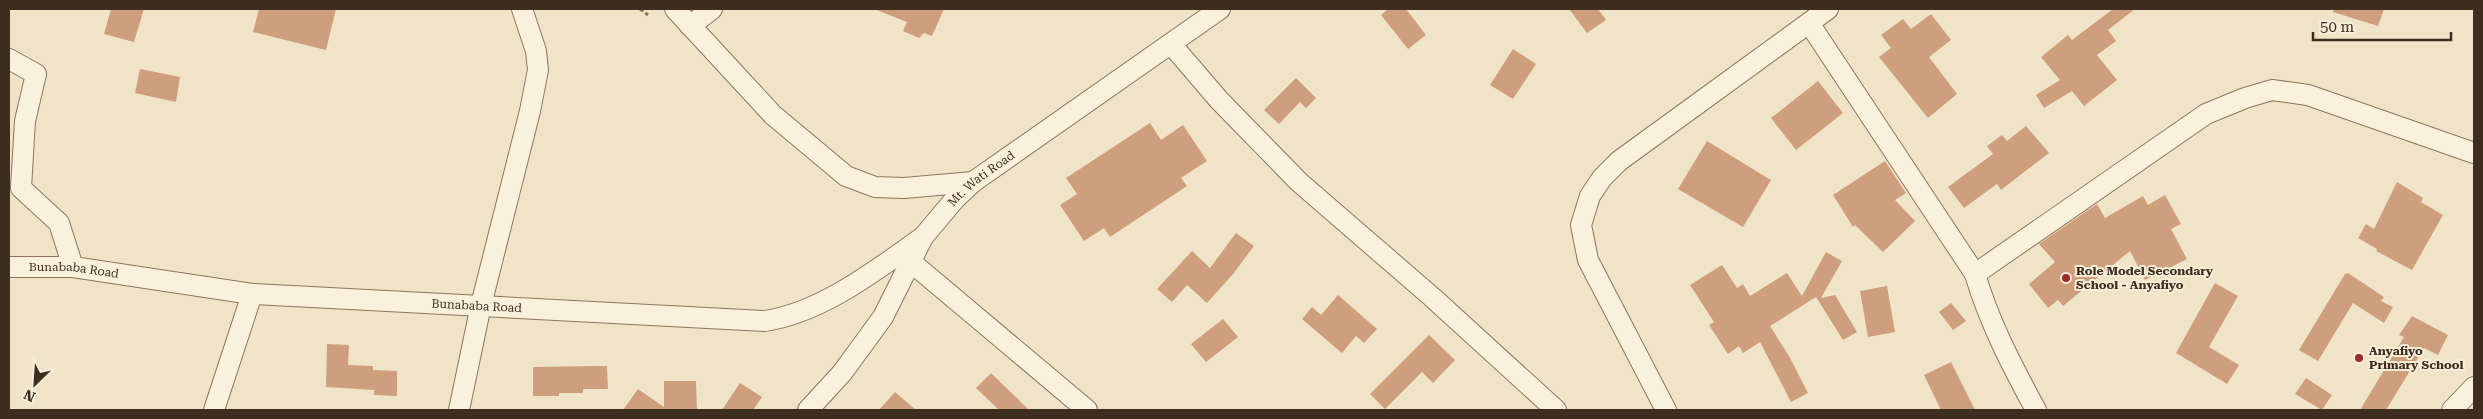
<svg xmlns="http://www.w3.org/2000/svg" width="2483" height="419" font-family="'Roboto Serif',serif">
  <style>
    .building { fill: #cf9f7d }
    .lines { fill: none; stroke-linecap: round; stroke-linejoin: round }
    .street-casing { stroke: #8d765c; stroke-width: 22 }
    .path { stroke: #8d765c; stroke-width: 3; stroke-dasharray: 4 2.5; stroke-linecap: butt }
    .street { stroke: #faf1dc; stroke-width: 20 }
    .poi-dot { fill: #9e2a2b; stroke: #f7eed8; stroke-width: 2 }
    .labels { text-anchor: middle; stroke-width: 4; stroke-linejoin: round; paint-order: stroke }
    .street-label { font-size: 12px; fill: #3d2e20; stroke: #f7eed8 }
    .poi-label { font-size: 12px; font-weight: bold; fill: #3d2e20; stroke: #f7eed8; text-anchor: start }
  </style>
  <rect width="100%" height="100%" fill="#f0e4c8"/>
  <g class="building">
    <polygon points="111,9 144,9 134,42 104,34"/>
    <polygon points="259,9 336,9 326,50 253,32"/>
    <polygon points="874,9 944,9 932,36 924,33 919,38 903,31 907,22"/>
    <polygon points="1388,9 1406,9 1426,35 1408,49 1381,15"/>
    <polygon points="1569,9 1598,9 1606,20 1587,33"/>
    <polygon points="2113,9 2135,9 2108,30 2116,41 2097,55 2117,80 2084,106 2072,91 2044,108 2036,95 2060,80 2041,57 2068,35 2072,40"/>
    <polygon points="2333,9 2384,9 2378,26 2333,12"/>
    <polygon points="1931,14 1951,40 1929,57 1957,94 1928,118 1879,57 1891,48 1881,35 1903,19 1911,29"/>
    <polygon points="1513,49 1536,64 1513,99 1490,85"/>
    <polygon points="140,69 180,77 176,102 135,93"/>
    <polygon points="1296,78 1316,98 1306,108 1300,102 1279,124 1264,110"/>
    <polygon points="1818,81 1843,113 1796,150 1771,118"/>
    <polygon points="1150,123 1161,140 1183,125 1207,161 1181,178 1187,186 1110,237 1104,228 1084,241 1060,205 1077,194 1066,178"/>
    <polygon points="2026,126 2049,153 2001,190 1997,184 1964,208 1948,187 1993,154 1987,146 2002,135 2007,141"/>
    <polygon points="1707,141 1771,180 1743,227 1678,189"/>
    <polygon points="1885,161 1906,193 1895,200 1915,221 1883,252 1855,225 1853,227 1833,195"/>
    <polygon points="2397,182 2423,198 2421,202 2443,215 2412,270 2376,251 2377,249 2358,238 2366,224 2374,229"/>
    <polygon points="2165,195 2181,224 2171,229 2187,259 2145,280 2130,251 2063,306 2058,300 2048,308 2029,284 2055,262 2039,244 2097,204 2105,218 2143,196 2148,205"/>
    <polygon points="1236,233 1254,246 1233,274 1207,303 1187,285 1172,302 1157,289 1192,251 1210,268"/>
    <polygon points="1826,252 1842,261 1821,298 1835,295 1857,332 1843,340 1816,297 1770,326 1789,356 1808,393 1791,402 1760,342 1743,353 1739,346 1728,354 1709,325 1714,322 1690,285 1722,265 1737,288 1743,284 1750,296 1787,273 1802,296"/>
    <polygon points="2348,273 2384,297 2381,301 2393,307 2384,323 2353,303 2318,361 2299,350 2345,274"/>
    <polygon points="2215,283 2238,296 2209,347 2239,365 2227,384 2176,353"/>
    <polygon points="1887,286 1895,332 1868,337 1860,291"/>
    <polygon points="1338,295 1377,329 1364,343 1356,336 1342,353 1302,319 1312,307 1321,315"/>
    <polygon points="1951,303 1966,321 1953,330 1939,312"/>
    <polygon points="2412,316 2448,335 2438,355 2424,348 2386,410 2360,410 2404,337 2399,335"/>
    <polygon points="1223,319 1238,337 1206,362 1191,344"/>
    <polygon points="1429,335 1455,360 1433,383 1422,372 1385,409 1370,394"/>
    <polygon points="327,344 349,345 348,365 373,366 373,370 397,371 397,396 374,395 374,390 326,387"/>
    <polygon points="1951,362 1975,410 1941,410 1924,375"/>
    <polygon points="595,366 607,366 608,389 583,389 583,393 559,393 559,396 533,396 533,367"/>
    <polygon points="991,373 1029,410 999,410 976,388"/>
    <polygon points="2306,378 2332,395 2322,410 2295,394"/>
    <polygon points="664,381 696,381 697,410 623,410 638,389 664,407"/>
    <polygon points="740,383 762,397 753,410 722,410"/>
    <polygon points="895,392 916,410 879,410"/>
  </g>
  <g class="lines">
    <g class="street-casing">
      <g id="street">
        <polyline points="675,9 773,115 846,176 875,187 904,188 973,182"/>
        <path d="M 1809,23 L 1975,274 C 1989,322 2012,366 2036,410"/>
        <polyline points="690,26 712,9"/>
        <polyline points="1171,44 1219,100 1299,182 1432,297 1556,410"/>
        <polyline points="9,59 36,74 25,121 21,188 59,223 73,267"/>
        <polyline points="911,262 1087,410"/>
        <path id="s1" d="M 9,267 L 73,267 L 252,294 L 765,321 C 823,312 876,270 923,237"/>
        <polyline points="1975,274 2206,114 2245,98 2272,90 2308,95 2474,153"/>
        <polyline points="214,410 252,294"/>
        <polyline points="459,410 481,305 530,111 538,70 536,51 522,9"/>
        <path id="s2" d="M 808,410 L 842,373 L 883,317 L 923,237 L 955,199 L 973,182 L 1220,9"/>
        <polyline points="1666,410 1588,260 1581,225 1590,196 1602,178 1619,161 1828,9"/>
        <polyline points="2452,410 2474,387"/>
      </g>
    </g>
    <polyline class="path" points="640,9 648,15"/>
    <use href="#street" class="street"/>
  </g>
  <g class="poi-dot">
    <circle cx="2066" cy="278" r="5"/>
    <circle cx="2359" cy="358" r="5"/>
  </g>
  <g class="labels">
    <g class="street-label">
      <text dy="4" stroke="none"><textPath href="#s2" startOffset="292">Mt. Wati Road</textPath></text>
      <text dy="4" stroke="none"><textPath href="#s1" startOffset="65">Bunababa Road</textPath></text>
      <text dy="4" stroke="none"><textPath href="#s1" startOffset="470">Bunababa Road</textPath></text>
    </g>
    <g class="poi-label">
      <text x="2076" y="275">Role Model Secondary<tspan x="2076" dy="14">School - Anyafiyo</tspan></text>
      <text x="2369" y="355">Anyafiyo<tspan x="2369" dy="14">Primary School</tspan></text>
    </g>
  </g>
  <rect width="2483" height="419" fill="none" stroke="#3d2e20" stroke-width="20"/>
  <g transform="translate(35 384) rotate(205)" stroke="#f7eed8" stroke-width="4" paint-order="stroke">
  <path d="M0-4L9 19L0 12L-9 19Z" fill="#3d2e20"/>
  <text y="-8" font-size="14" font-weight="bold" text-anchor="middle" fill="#3d2e20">N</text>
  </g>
  <path d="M2313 32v8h138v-8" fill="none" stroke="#3d2e20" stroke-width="2.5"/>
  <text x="2320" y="32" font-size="15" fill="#3d2e20" stroke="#f7eed8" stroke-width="4" paint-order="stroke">50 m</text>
</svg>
